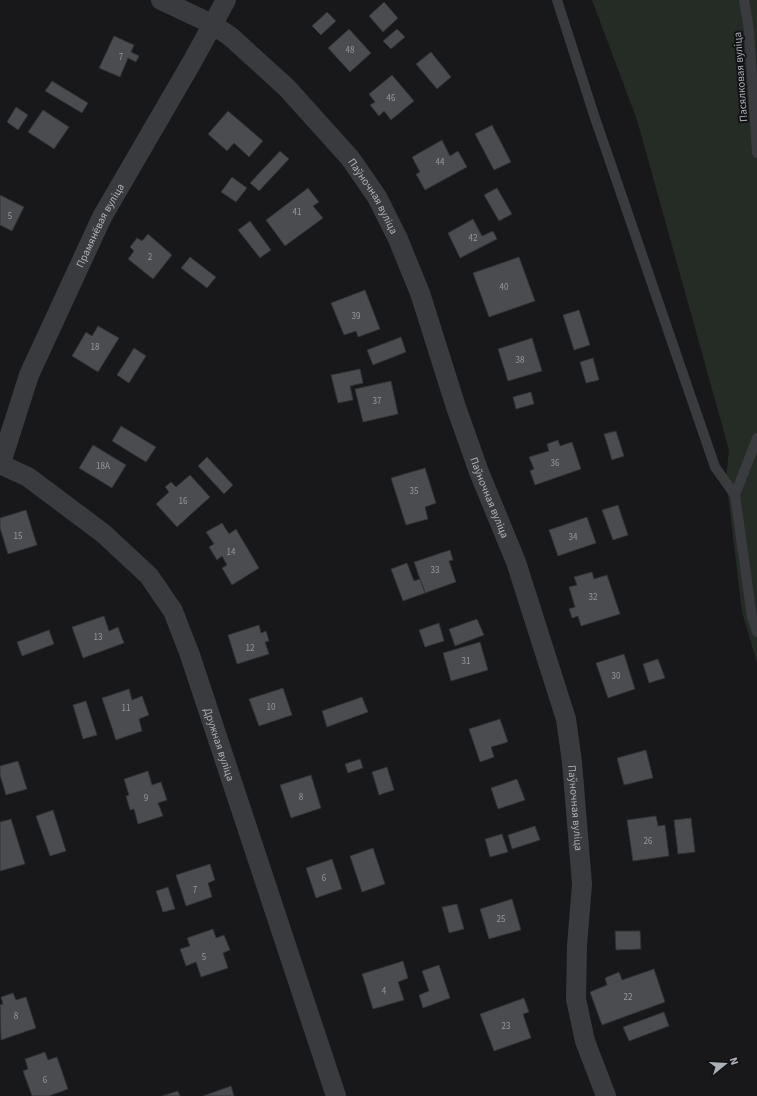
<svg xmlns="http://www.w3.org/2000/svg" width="757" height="1096" font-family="'Source Sans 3',sans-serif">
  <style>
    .green { fill: #252b25 }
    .building { fill: #4a4c4f; stroke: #323336 }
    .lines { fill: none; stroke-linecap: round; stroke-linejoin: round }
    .lane { stroke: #3a3b3e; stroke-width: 10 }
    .street { stroke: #3a3b3e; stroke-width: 20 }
    .labels { text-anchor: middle; stroke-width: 4; stroke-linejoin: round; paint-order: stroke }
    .number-label { font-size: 9px; fill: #94989e }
    .street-label { font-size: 11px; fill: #acb1b8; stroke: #131315 }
  </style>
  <rect width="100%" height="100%" fill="#18181a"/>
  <polygon class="green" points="592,0 757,0 757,663 742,612 726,478 729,450 637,120"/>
  <g class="building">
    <polygon points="384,2 398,18 383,32 369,16"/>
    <polygon points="327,12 336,21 321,35 312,26"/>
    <polygon points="349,29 371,53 350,72 328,48"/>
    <polygon points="397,29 405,37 391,49 383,41"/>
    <polygon points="114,36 134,45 131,52 139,56 136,62 128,58 120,77 99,68"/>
    <polygon points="431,52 451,77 437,89 416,64"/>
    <polygon points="392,75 414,101 391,120 384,111 379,116 370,105 375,102 369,94"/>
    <polygon points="52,81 88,103 82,113 45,91"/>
    <polygon points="16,107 28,115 18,130 7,122"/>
    <polygon points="43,110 69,127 54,149 28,132"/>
    <polygon points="228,111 263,141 249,157 234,143 227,151 208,134"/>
    <polygon points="492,125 511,162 494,170 475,134"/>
    <polygon points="442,140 450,156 458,151 467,167 425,190 416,174 420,172 412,157"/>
    <polygon points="280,151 289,159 259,191 250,183"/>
    <polygon points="232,177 247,188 236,202 221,192"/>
    <polygon points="308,188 319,202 313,206 323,218 285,246 266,220"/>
    <polygon points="497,188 512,214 499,221 484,195"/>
    <polygon points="0,195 24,207 12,231 0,225"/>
    <polygon points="473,219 482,236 493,231 497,239 460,258 448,233"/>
    <polygon points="250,221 271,250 260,258 238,230"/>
    <polygon points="148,234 172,255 153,279 128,259 134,251 130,247 137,238 142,241"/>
    <polygon points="190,257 216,277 207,288 181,268"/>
    <polygon points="519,257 535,301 489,317 473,273"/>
    <polygon points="365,290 380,329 358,337 356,331 344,335 331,303"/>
    <polygon points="579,310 590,345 574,350 563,315"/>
    <polygon points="98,326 119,338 98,372 72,356 86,332 92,336"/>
    <polygon points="401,337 406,352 373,365 367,350"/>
    <polygon points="532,338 542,371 508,381 498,349"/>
    <polygon points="134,348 146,356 129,383 117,375"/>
    <polygon points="593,358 599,380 586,383 580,362"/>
    <polygon points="360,369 363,383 350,386 353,400 338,403 331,375"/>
    <polygon points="391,381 398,414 363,422 355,389"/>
    <polygon points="531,392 534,404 516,409 513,397"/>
    <polygon points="121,426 156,447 146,462 112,441"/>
    <polygon points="616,431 624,456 612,460 604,434"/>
    <polygon points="558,440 560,446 572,442 581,469 535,485 530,471 534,469 529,457 549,451 547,444"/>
    <polygon points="93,445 126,465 112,488 79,468"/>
    <polygon points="207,457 233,485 224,494 198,466"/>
    <polygon points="425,468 436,503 425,507 428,519 406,525 391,478"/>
    <polygon points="190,475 210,497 177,527 156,504 169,492 165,487 171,482 176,487"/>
    <polygon points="618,505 628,535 613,540 602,510"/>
    <polygon points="26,510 37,545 8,554 0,528 0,518"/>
    <polygon points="587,517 596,543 558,556 549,530"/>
    <polygon points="222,523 229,534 236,529 259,568 232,585 222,568 227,565 222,556 217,560 209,547 214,544 206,532"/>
    <polygon points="450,550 453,560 449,561 456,582 425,593 414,562"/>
    <polygon points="407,563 414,581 420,579 425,593 403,601 391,569"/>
    <polygon points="592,572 594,579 607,575 620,614 581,626 578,616 572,618 569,609 575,607 569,587 577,585 574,577"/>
    <polygon points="104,616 109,631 118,627 124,643 83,658 72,627"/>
    <polygon points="477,619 484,635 455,646 449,629"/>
    <polygon points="439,623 444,641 425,647 419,630"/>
    <polygon points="259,625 261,633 266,631 269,641 265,642 269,654 237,664 228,635"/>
    <polygon points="49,630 54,644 22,656 17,642"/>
    <polygon points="480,642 488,670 451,681 443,653"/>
    <polygon points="624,654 635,689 608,698 596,663"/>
    <polygon points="658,659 665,678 649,683 643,664"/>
    <polygon points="283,688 292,715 259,726 249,699"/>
    <polygon points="129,689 132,700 142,696 149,715 139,719 142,731 116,740 102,698"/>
    <polygon points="362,697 368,712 327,727 322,711"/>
    <polygon points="86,701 97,735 83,739 73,705"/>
    <polygon points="500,719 508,742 491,747 494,757 480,762 469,729"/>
    <polygon points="646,750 653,778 624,785 617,758"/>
    <polygon points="360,759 363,768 348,773 345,764"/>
    <polygon points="18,761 27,789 6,795 0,775 0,766"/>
    <polygon points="387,767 394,790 379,795 372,772"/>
    <polygon points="148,771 152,785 161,782 167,800 158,803 163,816 138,824 134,809 130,810 126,796 129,795 124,779"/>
    <polygon points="311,775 321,808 291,818 280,785"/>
    <polygon points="517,779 525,800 498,809 491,788"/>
    <polygon points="53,810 66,851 50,856 36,816"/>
    <polygon points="656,816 658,826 665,825 669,856 633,861 627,820"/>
    <polygon points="691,818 695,852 678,854 674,820"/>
    <polygon points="11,819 25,864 0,871 0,822"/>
    <polygon points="535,826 540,840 512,849 508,835"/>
    <polygon points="502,834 508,852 490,857 485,839"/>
    <polygon points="373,848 385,884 362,892 350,856"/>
    <polygon points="332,859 342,889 316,898 306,868"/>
    <polygon points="210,864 215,880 208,883 212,897 186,906 176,875"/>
    <polygon points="168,887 175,909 163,912 156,891"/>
    <polygon points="512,899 521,930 489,939 480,909"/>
    <polygon points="457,904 464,929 449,933 442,907"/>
    <polygon points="213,929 216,938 224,935 230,950 223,953 228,968 201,977 196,962 186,966 180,949 190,946 187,938"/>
    <polygon points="615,931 640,931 641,949 616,950"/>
    <polygon points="403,961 408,978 398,982 404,1000 373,1009 362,974"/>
    <polygon points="439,965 450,998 423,1008 419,995 429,991 422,971"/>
    <polygon points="654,969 665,1002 602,1025 590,992 607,985 605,978 619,972 622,980"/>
    <polygon points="13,993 16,1000 26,997 36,1028 1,1040 0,1005 3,1004 1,997"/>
    <polygon points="524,998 529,1012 523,1014 531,1038 494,1051 480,1014"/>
    <polygon points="664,1012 669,1026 629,1041 623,1027"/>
    <polygon points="45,1052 48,1060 57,1057 68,1089 49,1096 32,1096 23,1071 28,1069 25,1059"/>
    <polygon points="231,1086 234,1096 203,1096"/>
    <polygon points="178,1091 180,1096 162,1096"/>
  </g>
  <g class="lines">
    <g class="lane">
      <polyline points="557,0 594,115 715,467 735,495"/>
      <polyline points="744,0 749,30 757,153"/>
      <polyline points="757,438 735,495 752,617 757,632"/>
    </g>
    <g class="street">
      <path id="s1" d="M 161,0 L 212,24 L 231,37 L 287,88 L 350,158 L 377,197 L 398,239 L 420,293 L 456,407 L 479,472 L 516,562 L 566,719 L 572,762 L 582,884 L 577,946 L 576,999 L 585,1041 L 606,1096"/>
      <path id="s2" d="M 1,463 L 29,375 L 102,217 L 192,62 L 226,0"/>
      <path id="s3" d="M 0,464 L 28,477 L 104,534 L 149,576 L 173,611 L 190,655 L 336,1096"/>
    </g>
  </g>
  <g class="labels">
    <g class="number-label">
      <text x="350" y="53">48</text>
      <text x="121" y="60">7</text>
      <text x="391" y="101">46</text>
      <text x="440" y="165">44</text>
      <text x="297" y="215">41</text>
      <text x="10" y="219">5</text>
      <text x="473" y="241">42</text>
      <text x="150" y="260">2</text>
      <text x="504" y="290">40</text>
      <text x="356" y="319">39</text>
      <text x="95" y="350">18</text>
      <text x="520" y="363">38</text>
      <text x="377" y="404">37</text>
      <text x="555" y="466">36</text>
      <text x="103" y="469">18А</text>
      <text x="414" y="494">35</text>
      <text x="183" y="504">16</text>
      <text x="18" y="539">15</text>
      <text x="573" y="540">34</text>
      <text x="231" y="555">14</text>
      <text x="435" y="573">33</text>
      <text x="593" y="600">32</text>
      <text x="98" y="640">13</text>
      <text x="250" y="651">12</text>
      <text x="466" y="664">31</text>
      <text x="616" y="679">30</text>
      <text x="271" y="710">10</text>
      <text x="126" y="711">11</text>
      <text x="301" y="800">8</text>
      <text x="146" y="801">9</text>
      <text x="648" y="844">26</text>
      <text x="324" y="881">6</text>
      <text x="195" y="893">7</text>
      <text x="501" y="922">25</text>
      <text x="204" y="960">5</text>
      <text x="384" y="994">4</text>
      <text x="628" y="1000">22</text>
      <text x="16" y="1019">8</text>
      <text x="506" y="1029">23</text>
      <text x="45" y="1083">6</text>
    </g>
    <g class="street-label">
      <text transform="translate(740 77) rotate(-94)" y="4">Пасялковая вуліца</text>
      <text dy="4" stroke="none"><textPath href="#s1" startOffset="294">Паўночная вуліца</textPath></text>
      <text dy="4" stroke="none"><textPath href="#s2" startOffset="258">Прамянёвая вуліца</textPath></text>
      <text dy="4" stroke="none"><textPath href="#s1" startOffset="618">Паўночная вуліца</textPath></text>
      <text dy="4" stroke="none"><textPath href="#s3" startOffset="371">Дружная вуліца</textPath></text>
      <text dy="4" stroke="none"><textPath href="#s1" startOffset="942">Паўночная вуліца</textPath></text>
    </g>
  </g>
  <g transform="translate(725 1064) rotate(72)" stroke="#131315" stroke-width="3" paint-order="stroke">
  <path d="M0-3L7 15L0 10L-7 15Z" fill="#acb1b8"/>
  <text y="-6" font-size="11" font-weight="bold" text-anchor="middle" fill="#acb1b8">N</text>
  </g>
</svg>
